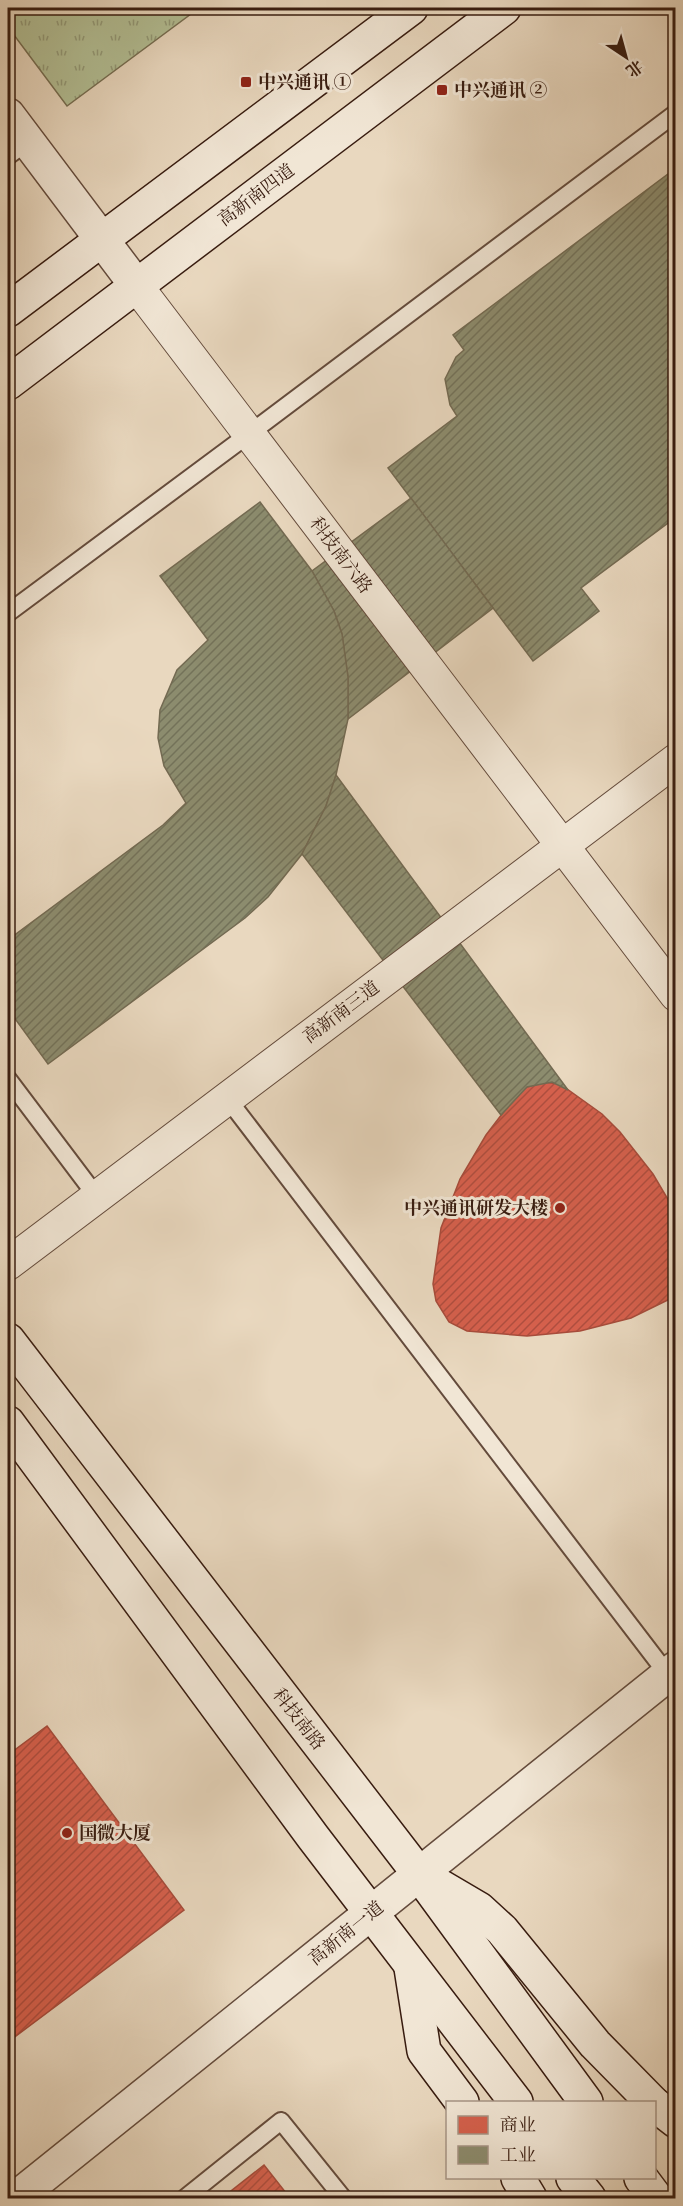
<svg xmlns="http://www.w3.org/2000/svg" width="683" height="2206" font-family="'IM FELL Double Pica','Noto Serif SC',serif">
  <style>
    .grass { fill: url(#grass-tufts); stroke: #766e52; stroke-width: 1.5 }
    .shops { fill: url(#shops-hatch); stroke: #a74c3b; stroke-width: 1.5 }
    .industry { fill: url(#industry-hatch); stroke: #736a52; stroke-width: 1.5 }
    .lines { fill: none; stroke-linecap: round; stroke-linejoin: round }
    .service-casing { stroke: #644b3c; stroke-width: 20 }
    .minor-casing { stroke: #644b3c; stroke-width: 34 }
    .tertiary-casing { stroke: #644b3c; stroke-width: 36 }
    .secondary-casing { stroke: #381c10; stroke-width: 36 }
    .service { stroke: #f1e6d5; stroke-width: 16 }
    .minor { stroke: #f1e6d5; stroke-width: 32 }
    .tertiary { stroke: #f1e6d5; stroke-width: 33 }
    .secondary { stroke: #f1e6d5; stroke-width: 33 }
    .poi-dot { fill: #8f2418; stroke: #f1e6d5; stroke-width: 2 }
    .labels { text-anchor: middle; stroke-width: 6; stroke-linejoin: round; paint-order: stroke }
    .poi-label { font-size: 18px; font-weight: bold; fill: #381c10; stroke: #f1e6d5; text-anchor: start }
    .street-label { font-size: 18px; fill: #381c10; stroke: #f1e6d5 }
  </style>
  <defs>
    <pattern id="grass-tufts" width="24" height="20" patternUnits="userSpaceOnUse" patternTransform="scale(1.5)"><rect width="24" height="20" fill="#b3bf95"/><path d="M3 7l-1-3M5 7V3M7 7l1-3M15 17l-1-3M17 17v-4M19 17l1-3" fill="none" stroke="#939a78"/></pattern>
    <pattern id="shops-hatch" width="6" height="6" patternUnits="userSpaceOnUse" patternTransform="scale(1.5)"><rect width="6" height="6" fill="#d6604d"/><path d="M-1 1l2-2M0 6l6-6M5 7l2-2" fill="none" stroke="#af4e3f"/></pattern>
    <pattern id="industry-hatch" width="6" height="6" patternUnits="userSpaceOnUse" patternTransform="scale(1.5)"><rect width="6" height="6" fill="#8c8c6e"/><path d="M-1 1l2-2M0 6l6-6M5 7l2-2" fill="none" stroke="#737259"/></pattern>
  </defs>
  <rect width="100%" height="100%" fill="#e9d8bf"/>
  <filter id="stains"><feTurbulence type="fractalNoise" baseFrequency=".00333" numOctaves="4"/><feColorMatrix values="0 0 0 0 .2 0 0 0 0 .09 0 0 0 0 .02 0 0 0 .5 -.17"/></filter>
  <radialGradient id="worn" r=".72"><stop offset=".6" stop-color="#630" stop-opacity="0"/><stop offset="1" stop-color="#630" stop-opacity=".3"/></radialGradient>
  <polygon class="grass" points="8,8 199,8 67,106 8,27"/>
  <g class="shops">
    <polygon points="542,1082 560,1084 602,1114 620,1132 653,1174 676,1213 676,1296 631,1318 580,1331 527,1336 467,1331 449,1322 436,1301 433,1284 441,1228 460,1179 486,1135 518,1093 527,1087"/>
    <polygon points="47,1726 184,1910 8,2042 8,1755"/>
    <polygon points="264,2165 290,2198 222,2198"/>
  </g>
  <g class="industry">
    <polygon points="676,168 676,517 581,588 599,611 533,661 388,468 457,416 450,405 445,379 456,357 464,350 453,335"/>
    <polygon points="411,498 493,608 348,719 348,677 342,634 334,611 312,571"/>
    <polygon points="260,502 312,571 334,611 342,634 348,677 348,719 336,775 326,806 302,854 268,897 245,918 48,1064 8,1009 8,940 163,825 186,803 164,766 158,738 160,710 177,670 208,640 160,576"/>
    <polygon points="336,775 568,1090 552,1082 527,1087 501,1115 302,854 326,806"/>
  </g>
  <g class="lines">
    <g class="service-casing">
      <g id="service">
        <polyline points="8,156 27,142"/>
        <polyline points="8,613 249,434 676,113"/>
        <polyline points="8,1079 97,1197"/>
        <polyline points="227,1098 668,1675"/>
        <polyline points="185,2198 281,2121 343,2198"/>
      </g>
    </g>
    <g class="minor-casing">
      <g id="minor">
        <polyline points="136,285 676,995"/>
        <polyline points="8,1264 676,760"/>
      </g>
    </g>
    <g class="tertiary-casing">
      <g id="tertiary">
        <polyline points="8,115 136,285"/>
        <polyline points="16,2198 676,1668"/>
      </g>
    </g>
    <g class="secondary-casing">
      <g id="secondary">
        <polyline points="8,310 411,8"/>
        <polyline points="8,383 504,8"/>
        <polyline points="8,1340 419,1874 586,2102"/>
        <polyline points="8,1423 313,1837 516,2102"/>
        <polyline points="428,1879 479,1909 502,1930 595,2044 652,2102"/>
        <polyline points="411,1968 424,2051 462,2102"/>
        <polyline points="654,2104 676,2121"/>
        <polyline points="518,2178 530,2198"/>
        <polyline points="573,2178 589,2198"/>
        <polyline points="641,2178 656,2198"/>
      </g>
    </g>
    <use href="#service" class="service"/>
    <use href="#minor" class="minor"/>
    <use href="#tertiary" class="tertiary"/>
    <use href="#secondary" class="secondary"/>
  </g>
  <g class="poi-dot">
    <rect x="240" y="76" width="12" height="12" rx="3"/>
    <rect x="436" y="84" width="12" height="12" rx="3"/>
    <circle cx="560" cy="1208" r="6"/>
    <circle cx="67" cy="1833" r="6"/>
  </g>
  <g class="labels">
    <g class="poi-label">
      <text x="258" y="88">中兴通讯 ①</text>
      <text x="454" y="96">中兴通讯 ②</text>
      <text x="548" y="1214" text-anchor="end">中兴通讯研发大楼</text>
      <text x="79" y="1839">国微大厦</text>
    </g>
    <g class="street-label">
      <text transform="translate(256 195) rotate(-37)" y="6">高新南四道</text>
      <text transform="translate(341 555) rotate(53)" y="6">科技南六路</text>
      <text transform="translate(341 1012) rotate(-37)" y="6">高新南三道</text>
      <text transform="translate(299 1719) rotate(52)" y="6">科技南路</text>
      <text transform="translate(346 1933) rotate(-39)" y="6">高新南一道</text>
    </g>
  </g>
  <rect width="683" height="2206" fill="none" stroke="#e9d8bf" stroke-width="30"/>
  <rect x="9" y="9" width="665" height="2188" fill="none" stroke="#381c10" stroke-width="3"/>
  <rect x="15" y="15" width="653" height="2176" fill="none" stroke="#381c10" stroke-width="1.5"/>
  <rect x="446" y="2101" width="210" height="78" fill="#f1e6d5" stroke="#a79586" stroke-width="1.5"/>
  <rect x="458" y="2116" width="30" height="18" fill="#d6604d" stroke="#a79586" stroke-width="1.5"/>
  <text x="500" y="2131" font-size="18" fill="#381c10">商业</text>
  <rect x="458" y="2146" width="30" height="18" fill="#8c8c6e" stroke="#a79586" stroke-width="1.5"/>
  <text x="500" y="2161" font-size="18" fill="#381c10">工业</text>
  <g transform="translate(626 57) rotate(144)" stroke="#f1e6d5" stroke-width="4.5" paint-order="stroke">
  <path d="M0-4.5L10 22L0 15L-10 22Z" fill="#381c10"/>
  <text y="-9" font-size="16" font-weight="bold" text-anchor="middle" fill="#381c10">北</text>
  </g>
  <rect width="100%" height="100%" filter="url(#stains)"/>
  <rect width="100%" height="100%" fill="url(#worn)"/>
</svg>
